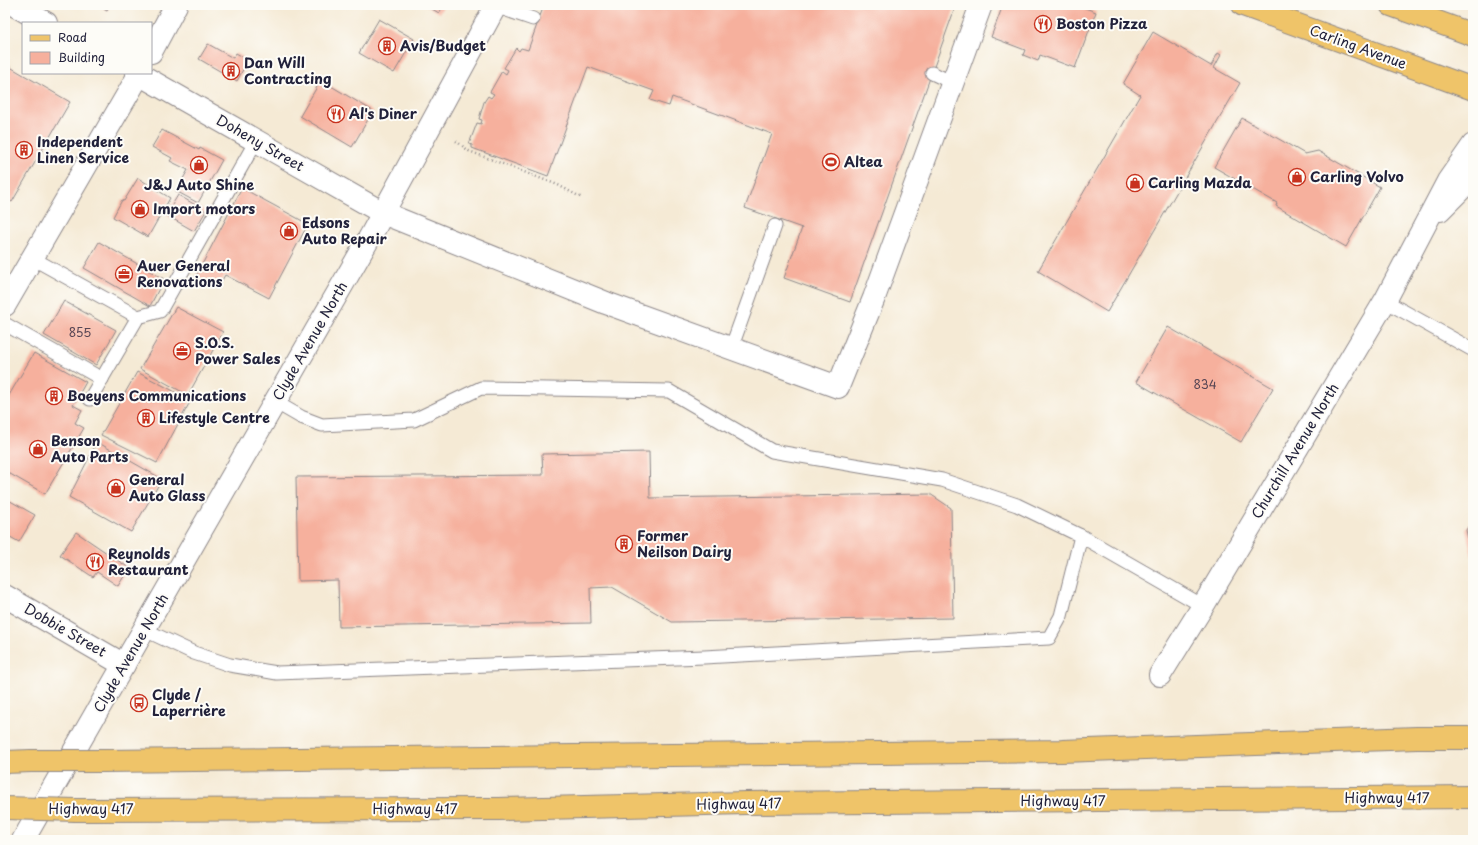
<svg xmlns="http://www.w3.org/2000/svg" width="1478" height="845" font-family="'Playpen Sans',sans-serif">
  <style>
    .building { fill: #f6b09d }
    .lines { fill: none; stroke-linecap: round; stroke-linejoin: round }
    .service-casing { stroke: #8c8688; stroke-width: 15 }
    .minor-casing { stroke: #8c8688; stroke-width: 24 }
    .tertiary-casing { stroke: #8c8688; stroke-width: 24 }
    .primary-casing { stroke: #8c8688; stroke-width: 24 }
    .motorway-casing { stroke: #8c8688; stroke-width: 24 }
    .path { stroke: #8c8688; stroke-width: 2.5; stroke-dasharray: 1 3; stroke-linecap: butt }
    .service { stroke: #fff; stroke-width: 13 }
    .minor { stroke: #fff; stroke-width: 22 }
    .tertiary { stroke: #fff; stroke-width: 22 }
    .primary { stroke: #efc469; stroke-width: 22 }
    .motorway { stroke: #efc469; stroke-width: 22 }
    .motorway-bridge-casing { stroke: #8c8688; stroke-width: 24; stroke-linecap: butt }
    .motorway-bridge { stroke: #efc469; stroke-width: 22 }
    .labels { text-anchor: middle; stroke-width: 4; stroke-linejoin: round; paint-order: stroke }
    .number-label { font-size: 12px; fill: #574654 }
    .poi-label { font-size: 14px; font-weight: bold; fill: #22223b; stroke: #fdfcf7; text-anchor: start }
    .street-label { font-size: 14px; fill: #22223b; stroke: #fdfcf7 }
  </style>
  <rect width="100%" height="100%" fill="#fdfcf7"/>
  <filter id="ink" filterUnits="userSpaceOnUse"><feTurbulence type="fractalNoise" baseFrequency=".025" numOctaves="2"/><feDisplacementMap in="SourceGraphic" scale="8" xChannelSelector="R" yChannelSelector="G"/><feConvolveMatrix kernelMatrix="1 2 1 2 8 2 1 2 1" color-interpolation-filters="sRGB"/></filter>
  <filter id="wash" filterUnits="userSpaceOnUse"><feTurbulence type="fractalNoise" baseFrequency=".012" numOctaves="4" result="noise"/><feDisplacementMap in="SourceGraphic" scale="16" xChannelSelector="R" yChannelSelector="G"/><feGaussianBlur stdDeviation="0.9" result="paint"/><feColorMatrix in="noise" values="0 0 0 0 0 0 0 0 0 0 0 0 0 0 0 0 0 1.4 0 .05"/><feComposite in="paint" operator="in"/></filter>
  <g filter="url(#wash)">
    <rect width="100%" height="100%" fill="#f5ead5"/>
    <g id="blocks">
      <g class="building">
        <polygon points="98,5 110,5 107,10"/>
        <polygon points="425,5 444,5 439,13"/>
        <polygon points="544,5 956,5 850,302 784,278 802,228 745,208 772,134 672,97 669,106 650,100 654,91 588,67 548,176 472,148 472,145 469,144 477,123 481,124 482,120 479,119 484,102 488,96 491,98 494,94 490,92 502,71 506,74 508,70 504,68 516,48 519,51 521,48 528,50"/>
        <polygon points="1003,5 1077,5 1096,12 1075,68 1040,55 1038,61 1023,55 1025,50 991,37"/>
        <polygon points="379,19 414,39 394,73 359,53"/>
        <polygon points="1153,32 1211,66 1218,53 1221,55 1214,68 1240,83 1107,312 1038,271 1140,95 1123,84"/>
        <polygon points="208,44 233,58 236,53 248,60 237,81 199,59"/>
        <polygon points="5,64 70,102 12,202 5,198"/>
        <polygon points="321,80 373,111 352,147 300,116"/>
        <polygon points="1242,118 1305,154 1318,151 1380,187 1346,247 1276,206 1277,203 1214,167"/>
        <polygon points="162,130 199,150 200,148 222,160 198,203 176,191 188,170 170,161 172,158 152,147"/>
        <polygon points="138,178 170,198 148,237 113,217 122,200 124,201"/>
        <polygon points="242,188 308,224 269,298 225,275 217,289 195,278"/>
        <polygon points="178,195 206,211 194,231 166,215"/>
        <polygon points="99,242 164,279 150,306 84,268"/>
        <polygon points="64,301 116,330 96,365 44,335"/>
        <polygon points="176,307 223,332 188,395 140,369"/>
        <polygon points="1168,327 1273,388 1241,442 1136,382"/>
        <polygon points="34,353 86,382 73,405 82,410 75,423 84,428 45,494 5,471 5,402"/>
        <polygon points="137,372 191,400 157,463 101,435"/>
        <polygon points="97,442 162,479 131,532 69,497"/>
        <polygon points="649,452 650,498 930,494 951,508 953,618 672,622 612,587 590,588 591,623 339,627 338,580 298,581 296,477 543,475 542,454"/>
        <polygon points="5,498 35,515 19,542 5,534"/>
        <polygon points="1473,519 1473,556 1472,556 1466,530"/>
        <polygon points="76,532 129,568 118,586 97,572 93,577 60,555"/>
      </g>
    </g>
  </g>
  <g filter="url(#ink)">
    <use href="#blocks" fill-opacity="0" stroke="#8c8688" stroke-width="1"/>
    <g class="lines">
      <g class="service-casing">
        <g id="service">
          <polyline points="495,6 533,19"/>
          <polyline points="932,73 953,83"/>
          <polyline points="32,258 138,317 90,399"/>
          <polyline points="1385,301 1473,350"/>
          <polyline points="138,317 160,311 256,141"/>
          <polyline points="5,324 102,379"/>
          <polyline points="731,349 775,226"/>
          <polyline points="1081,536 1203,606"/>
          <polyline points="145,630 194,653 230,665 277,673 704,657 1049,638 1061,616 1081,536 1017,505 942,480 772,451 669,391 481,388 414,420 322,425 301,417 275,402"/>
        </g>
      </g>
      <g class="minor-casing">
        <g id="minor">
          <polyline points="14,5 46,23"/>
          <polyline points="151,52 176,5"/>
          <polyline points="137,73 383,213 606,303 838,387 874,298 981,5"/>
          <polyline points="1440,210 1473,177"/>
          <polyline points="5,305 140,73"/>
          <polyline points="5,596 124,665"/>
          <polyline points="1160,675 1203,606 1385,301 1448,181 1473,145"/>
        </g>
      </g>
      <g class="tertiary-casing">
        <polyline id="tertiary" points="23,840 371,235 496,5"/>
      </g>
      <g class="primary-casing">
        <g id="primary">
          <polyline points="1243,5 1473,89"/>
          <polyline points="1391,5 1473,35"/>
        </g>
      </g>
      <g class="motorway-casing">
        <g id="motorway">
          <polyline points="103,761 1062,751 1417,738 1473,738"/>
          <polyline points="5,762 31,761"/>
          <polyline points="76,810 499,809 746,803 1473,797"/>
        </g>
      </g>
      <polyline class="path" points="456,141 469,151 558,185 582,198"/>
      <use href="#service" class="service"/>
      <use href="#minor" class="minor"/>
      <use href="#tertiary" class="tertiary"/>
      <use href="#primary" class="primary"/>
      <use href="#motorway" class="motorway"/>
      <g class="motorway-bridge-casing">
        <g id="motorway-bridge">
          <polyline points="31,761 103,761"/>
          <polyline points="5,808 76,810"/>
        </g>
      </g>
      <use href="#motorway-bridge" class="motorway-bridge"/>
    </g>
  </g>
  <defs>
    <g id="restaurant-ring" transform="scale(0.9)"><circle r="9.5" fill="#fdfcf7" stroke="#c8321e" stroke-width="1.5"/><path d="M-5-6h1v4h1v-4h1v4h1v-4h1v5L-1.5 .5V6h-2V.5L-5-1ZM5-6V6H3V1.5H1.5Q1.5-4 5-6Z" fill="#c8321e"/></g>
    <g id="building-ring" transform="scale(0.9)"><circle r="9.5" fill="#fdfcf7" stroke="#c8321e" stroke-width="1.5"/><path d="M-4-6H4V6H1V3H-1V6H-4ZM-2.5-4.3h1.7v1.8h-1.7ZM.8-4.3h1.7v1.8H.8ZM-2.5-1h1.7V.8h-1.7ZM.8-1h1.7V.8H.8Z" fill="#c8321e"/></g>
    <g id="stadium-ring" transform="scale(0.9)"><circle r="9.5" fill="#fdfcf7" stroke="#c8321e" stroke-width="1.5"/><path d="M0-5a6.5 5 0 1 0 0 10a6.5 5 0 1 0 0-10ZM-3.5-1.8h7v3.6h-7Z" fill="#c8321e"/></g>
    <g id="shop-ring" transform="scale(0.9)"><circle r="9.5" fill="#fdfcf7" stroke="#c8321e" stroke-width="1.5"/><path d="M-5-2.5h2.3a2.7 3.5 0 0 1 5.4 0H5L5.5 6h-11ZM-1.5-2.5h3a1.5 2.3 0 0 0-3 0Z" fill="#c8321e"/></g>
    <g id="office-ring" transform="scale(0.9)"><circle r="9.5" fill="#fdfcf7" stroke="#c8321e" stroke-width="1.5"/><path d="M-6-3h4V-5.5h4V-3h4V5H-6ZM-1-4.5V-3h2v-1.5ZM-6 0V1H6V0Z" fill="#c8321e"/></g>
    <g id="bus-ring" transform="scale(0.9)"><circle r="9.5" fill="#fdfcf7" stroke="#c8321e" stroke-width="1.5"/><path d="M-5-6H5V4H4V6H2V4H-2V6H-4V4H-5ZM-3.5-4V0h7V-4ZM-3.5 1.2v1.5H-2V1.2ZM2 1.2v1.5H3.5V1.2Z" fill="#c8321e"/></g>
  </defs>
  <g fill-rule="evenodd">
    <use href="#restaurant-ring" x="1043" y="24"/>
    <use href="#building-ring" x="387" y="46"/>
    <use href="#building-ring" x="231" y="71"/>
    <use href="#restaurant-ring" x="336" y="114"/>
    <use href="#building-ring" x="24" y="150"/>
    <use href="#stadium-ring" x="831" y="162"/>
    <use href="#shop-ring" x="199" y="165"/>
    <use href="#shop-ring" x="1297" y="177"/>
    <use href="#shop-ring" x="1135" y="183"/>
    <use href="#shop-ring" x="140" y="209"/>
    <use href="#shop-ring" x="289" y="231"/>
    <use href="#office-ring" x="124" y="274"/>
    <use href="#office-ring" x="182" y="351"/>
    <use href="#building-ring" x="54" y="396"/>
    <use href="#building-ring" x="146" y="418"/>
    <use href="#shop-ring" x="38" y="449"/>
    <use href="#shop-ring" x="116" y="488"/>
    <use href="#building-ring" x="624" y="544"/>
    <use href="#restaurant-ring" x="95" y="562"/>
    <use href="#bus-ring" x="139" y="703"/>
  </g>
  <g class="labels">
    <g class="number-label">
      <text x="80" y="337">855</text>
      <text x="1205" y="389">834</text>
    </g>
    <g class="poi-label">
      <text x="1056" y="29">Boston Pizza</text>
      <text x="400" y="51">Avis/Budget</text>
      <text x="244" y="68">Dan Will<tspan x="244" dy="16">Contracting</tspan></text>
      <text x="349" y="119">Al's Diner</text>
      <text x="37" y="147">Independent<tspan x="37" dy="16">Linen Service</tspan></text>
      <text x="844" y="167">Altea</text>
      <text x="1310" y="182">Carling Volvo</text>
      <text x="1148" y="188">Carling Mazda</text>
      <text x="199" y="190" text-anchor="middle">J&amp;J Auto Shine</text>
      <text x="153" y="214">Import motors</text>
      <text x="302" y="228">Edsons<tspan x="302" dy="16">Auto Repair</tspan></text>
      <text x="137" y="271">Auer General<tspan x="137" dy="16">Renovations</tspan></text>
      <text x="195" y="348">S.O.S.<tspan x="195" dy="16">Power Sales</tspan></text>
      <text x="67" y="401">Boeyens Communications</text>
      <text x="159" y="423">Lifestyle Centre</text>
      <text x="51" y="446">Benson<tspan x="51" dy="16">Auto Parts</tspan></text>
      <text x="129" y="485">General<tspan x="129" dy="16">Auto Glass</tspan></text>
      <text x="637" y="541">Former<tspan x="637" dy="16">Neilson Dairy</tspan></text>
      <text x="108" y="559">Reynolds<tspan x="108" dy="16">Restaurant</tspan></text>
      <text x="152" y="700">Clyde /<tspan x="152" dy="16">Laperrière</tspan></text>
    </g>
    <g class="street-label">
      <text transform="translate(1358 47) rotate(20)" y="5">Carling Avenue</text>
      <text transform="translate(260 143) rotate(30)" y="5">Doheny Street</text>
      <text transform="translate(310 341) rotate(-60)" y="5">Clyde Avenue North</text>
      <text transform="translate(1295 451) rotate(-59)" y="5">Churchill Avenue North</text>
      <text transform="translate(65 630) rotate(30)" y="5">Dobbie Street</text>
      <text transform="translate(131 653) rotate(-60)" y="5">Clyde Avenue North</text>
      <text x="1387" y="803">Highway 417</text>
      <text x="1063" y="806">Highway 417</text>
      <text transform="translate(739 804) rotate(-1)" y="5">Highway 417</text>
      <text x="91" y="814">Highway 417</text>
      <text x="415" y="814">Highway 417</text>
    </g>
  </g>
  <rect width="1478" height="845" fill="none" stroke="#fdfcf7" stroke-width="20"/>
  <rect x="22" y="22" width="130" height="52" fill="#fdfcf7" stroke="#a5a5ac"/>
  <rect x="30" y="35" width="20" height="6" fill="#efc469" stroke="#a5a5ac"/>
  <text x="58" y="42" font-size="12" fill="#22223b">Road</text>
  <rect x="30" y="52" width="20" height="12" fill="#f6b09d" stroke="#a5a5ac"/>
  <text x="58" y="62" font-size="12" fill="#22223b">Building</text>
</svg>
